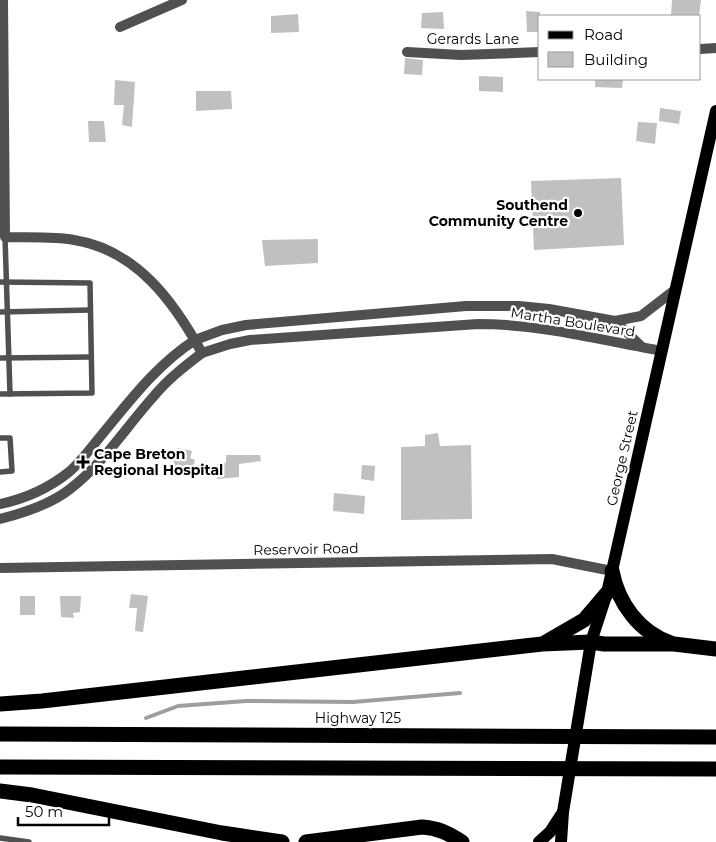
<svg xmlns="http://www.w3.org/2000/svg" width="716" height="842" font-family="Montserrat,sans-serif">
  <style>
    .lines { fill: none; stroke-linecap: round; stroke-linejoin: round }
    .stream { stroke: #9e9e9e; stroke-width: 4 }
    .building { fill: #c0c0c0 }
    .service { stroke: #505050; stroke-width: 5.5 }
    .minor { stroke: #505050; stroke-width: 10 }
    .tertiary { stroke: #505050; stroke-width: 10 }
    .primary { stroke: #000; stroke-width: 12 }
    .motorway { stroke: #000; stroke-width: 15 }
    .poi-dot { fill: #000; stroke: #fff; stroke-width: 2 }
    .labels { text-anchor: middle; stroke-width: 4.5; stroke-linejoin: round; paint-order: stroke }
    .street-label { font-size: 14px; fill: #000; stroke: #fff }
    .poi-label { font-size: 14px; font-weight: bold; fill: #000; stroke: #fff; text-anchor: end }
  </style>
  <rect width="100%" height="100%" fill="#fff"/>
  <g class="lines">
    <polyline class="stream" points="146,718 178,706 246,701 353,702 460,693"/>
  </g>
  <g class="building">
    <polygon points="672,0 701,0 699,16 671,16"/>
    <polygon points="526,11 540,12 540,32 527,32"/>
    <polygon points="443,12 444,29 421,28 422,13"/>
    <polygon points="298,14 299,32 271,33 271,16"/>
    <polygon points="405,58 423,60 422,75 404,74"/>
    <polygon points="479,76 503,77 503,92 479,91"/>
    <polygon points="595,79 623,79 622,88 595,87"/>
    <polygon points="115,80 135,82 132,127 122,125 124,105 114,105"/>
    <polygon points="196,91 231,91 232,109 196,111"/>
    <polygon points="660,108 681,111 679,124 659,121"/>
    <polygon points="88,121 104,121 106,142 89,142"/>
    <polygon points="638,122 657,123 655,144 636,141"/>
    <polygon points="621,178 624,245 534,250 531,181"/>
    <polygon points="318,239 318,263 265,266 262,240"/>
    <polygon points="438,433 440,446 471,445 472,519 401,520 401,447 425,446 425,435"/>
    <polygon points="177,448 192,451 190,458 195,460 191,475 172,471"/>
    <polygon points="226,455 260,455 261,461 239,464 239,477 217,479 217,464 226,463"/>
    <polygon points="362,465 375,466 374,481 361,479"/>
    <polygon points="334,493 365,496 364,514 333,511"/>
    <polygon points="131,594 148,596 143,632 135,631 137,608 129,608"/>
    <rect x="20" y="596" width="15" height="19"/>
    <polygon points="60,596 81,596 80,612 73,613 74,618 61,617"/>
  </g>
  <g class="lines">
    <g class="service">
      <polyline points="5,237 10,394"/>
      <polyline points="0,282 90,283 92,393 0,394"/>
      <polyline points="0,312 90,310"/>
      <polyline points="0,358 91,357"/>
      <polyline points="0,438 10,438 12,471 0,472"/>
      <polyline points="0,838 29,842"/>
    </g>
    <g class="minor">
      <polyline points="120,27 182,0"/>
      <polyline points="700,49 716,48"/>
      <polyline points="407,52 461,55 540,52"/>
      <path d="M 0,504 C 24,499 49,488 69,472 C 82,461 93,445 104,432 C 132,398 158,364 195,340"/>
      <path d="M 0,519 C 24,513 51,504 70,489 C 103,464 126,427 154,396 C 168,379 185,366 202,353"/>
      <polyline points="0,568 552,559 612,571"/>
    </g>
    <g class="tertiary">
      <path d="M 3,0 L 5,237 C 28,238 52,236 74,240 C 137,250 174,302 202,353 L 230,344 L 250,340 L 478,324 C 540,324 601,340 662,351"/>
      <polyline points="615,321 641,316 676,289"/>
      <polyline points="195,340 222,330 246,325 466,306 519,306 549,309 615,321 642,347"/>
    </g>
    <g class="primary">
      <polyline points="539,842 550,832 563,812"/>
      <polyline points="561,842 563,812 591,642 607,593 716,111"/>
    </g>
    <g class="motorway">
      <path d="M 612,571 C 618,603 639,632 671,643"/>
      <polyline points="546,642 584,620 607,593"/>
      <polyline points="0,704 42,701 542,644 591,642 604,644 674,644 716,649"/>
      <polyline points="0,734 716,737"/>
      <polyline points="0,767 716,769"/>
      <polyline points="0,791 32,795 222,833 282,842"/>
      <path d="M 306,842 L 422,827 C 438,828 448,833 462,842"/>
    </g>
  </g>
  <g class="poi-dot">
    <circle cx="578" cy="213" r="5"/>
    <path d="M80.5 454.5h5v5h5v5h-5v5h-5v-5h-5v-5h5z"/>
  </g>
  <g class="labels">
    <g class="street-label">
      <text x="473" y="44">Gerards Lane</text>
      <text transform="translate(573 322) rotate(9)" y="5">Martha Boulevard</text>
      <text transform="translate(622 458) rotate(-77)" y="5">George Street</text>
      <text transform="translate(306 549) rotate(-1)" y="5">Reservoir Road</text>
      <text x="358" y="723">Highway 125</text>
    </g>
    <g class="poi-label">
      <text x="568" y="210">Southend<tspan x="568" dy="16">Community Centre</tspan></text>
      <text x="94" y="459" text-anchor="start">Cape Breton<tspan x="94" dy="16">Regional Hospital</tspan></text>
    </g>
  </g>
  <rect x="538" y="15" width="162" height="65" fill="#ffffff" stroke="#999999"/>
  <rect x="548" y="31" width="25" height="8" fill="#000000" stroke="#999999"/>
  <text x="584" y="40" font-size="15" fill="#000000">Road</text>
  <rect x="548" y="52" width="25" height="15" fill="#c0c0c0" stroke="#999999"/>
  <text x="584" y="65" font-size="15" fill="#000000">Building</text>
  <path d="M18 817v8h91v-8" fill="none" stroke="#000000" stroke-width="2.5"/>
  <text x="25" y="817" font-size="15" fill="#000000" stroke="#ffffff" stroke-width="4" paint-order="stroke">50 m</text>
</svg>
